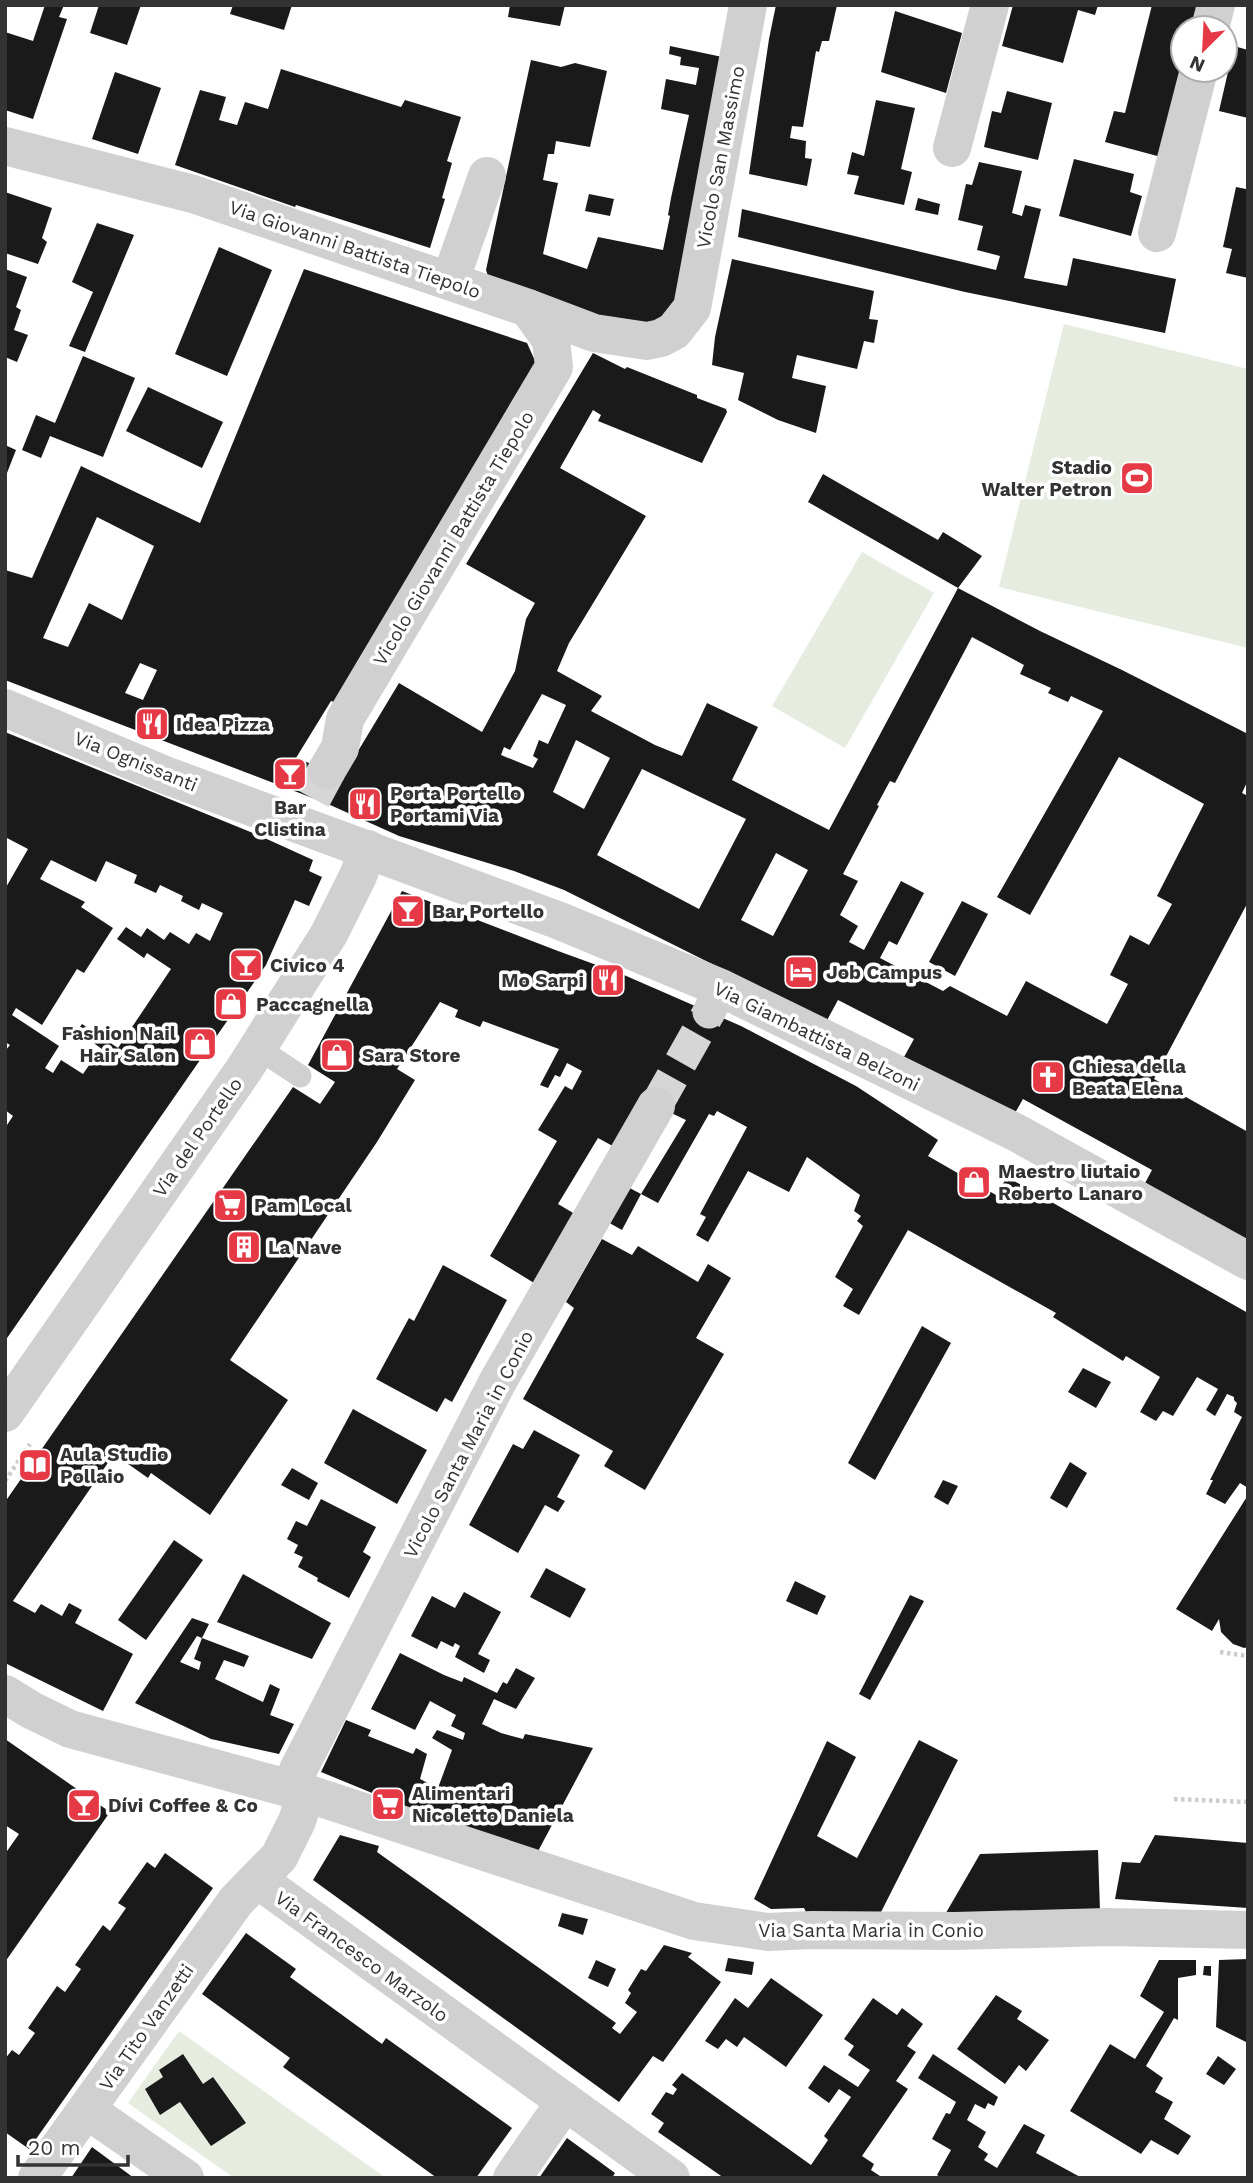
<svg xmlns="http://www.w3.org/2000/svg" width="1253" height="2183" font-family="'Work Sans',sans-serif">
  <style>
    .green { fill: #e6ecdf }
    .building { fill: #1a1a1a; fill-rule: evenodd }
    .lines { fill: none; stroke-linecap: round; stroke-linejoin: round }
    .pedestrian-tunnel { stroke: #d6d6d6; stroke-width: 33; stroke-dasharray: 33 17; stroke-linecap: butt }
    .minor-tunnel { stroke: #d6d6d6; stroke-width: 38; stroke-dasharray: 38 19; stroke-linecap: butt }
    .path { stroke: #cdcdcd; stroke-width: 4.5; stroke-dasharray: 3.5 3.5; stroke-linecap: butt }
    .service { stroke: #d0d0d0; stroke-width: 23 }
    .pedestrian { stroke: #d0d0d0; stroke-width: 33 }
    .minor { stroke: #d0d0d0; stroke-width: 38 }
    .labels { text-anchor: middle; stroke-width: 7; stroke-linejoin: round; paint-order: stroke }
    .street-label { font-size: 19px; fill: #333; stroke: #fff }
    .poi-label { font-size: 19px; font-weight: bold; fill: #333; stroke: #fff; text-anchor: start }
  </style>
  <rect width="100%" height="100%" fill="#fff"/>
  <g class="green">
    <polygon points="1064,324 1248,369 1248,648 999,587"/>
    <polygon points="862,552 934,593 845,748 772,706"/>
    <polygon points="179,2031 386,2178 234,2178 128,2103"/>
  </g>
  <g class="building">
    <polygon points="45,5 64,5 59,17 67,19 33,119 5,110 5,32 33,41"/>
    <polygon points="99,5 141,5 127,45 90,33"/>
    <polygon points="233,5 292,5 284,30 230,14"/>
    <polygon points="510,5 565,5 560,26 508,17"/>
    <polygon points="776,5 837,5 829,41 822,41 819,52 816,51 803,127 792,126 790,138 806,141 805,158 812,159 807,186 749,174 769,39"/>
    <polygon points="1013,5 1098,5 1095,15 1078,10 1063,63 1002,46"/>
    <polygon points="1152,5 1200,5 1194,28 1183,28 1183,70 1161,157 1105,142 1114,111 1125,113"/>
    <polygon points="895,11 962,33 946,93 881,72"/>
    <polygon points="670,46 732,59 684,305 650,329 492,288 486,270 531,60 561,67 575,63 607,71 590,147 556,141 554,154 548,154 543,180 558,183 543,254 587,269 598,237 663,250 670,216 668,215 671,198 689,115 661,109 666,79 696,85 699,68 680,65 681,57 669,54"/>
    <polygon points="1234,46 1248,50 1248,118 1219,111"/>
    <polygon points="281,69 401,107 405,100 461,117 447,161 452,163 442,198 445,199 430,248 296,205 295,207 175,165 200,90 226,97 219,120 237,125 245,102 268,109"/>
    <polygon points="115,72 161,88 138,154 92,139"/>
    <polygon points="1007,91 1052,103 1038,160 984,147 992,111 1001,113"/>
    <polygon points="876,100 915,108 901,169 912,172 904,205 854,194 859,176 847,174 852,152 864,156"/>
    <polygon points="1074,159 1134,174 1130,192 1142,196 1131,236 1059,216"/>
    <polygon points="979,162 1022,171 1012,213 1022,216 1025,205 1041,209 1024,278 1067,286 1073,258 1176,279 1165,333 965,292 738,237 742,209 996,270 1000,256 977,250 983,226 958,220 966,184 972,185"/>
    <polygon points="1247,184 1248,184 1248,278 1226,273 1232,249 1223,247 1236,187 1246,189"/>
    <polygon points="5,192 52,208 42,238 47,242 38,264 5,253"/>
    <polygon points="589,194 614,199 610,216 585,211"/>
    <polygon points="918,198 940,204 938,215 915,210"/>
    <polygon points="97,223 134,235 85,352 69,346 93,292 72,282"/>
    <polygon points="219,247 272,270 227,376 175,354"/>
    <polygon points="732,259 874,291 869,319 878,320 874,343 864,341 857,369 797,355 792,378 826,386 816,433 778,420 738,400 744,373 712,365 715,337"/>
    <polygon points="5,269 27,277 16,307 21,310 14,330 28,335 17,362 5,357"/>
    <path d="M 304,269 L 527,343 L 537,365 L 334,702 L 331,701 L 296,758 L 343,776 L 399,683 L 482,732 L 515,671 L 526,619 L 535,603 L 466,564 L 593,353 L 625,369 L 627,367 L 697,395 L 697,398 L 726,409 L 727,412 L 702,463 L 598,421 L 601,415 L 593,410 L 560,468 L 646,516 L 569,643 L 557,671 L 602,696 L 591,711 L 655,745 L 682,756 L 707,703 L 758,727 L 732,780 L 829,830 L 958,588 L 808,502 L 823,474 L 938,540 L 943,532 L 982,556 L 958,588 L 1040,631 L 1122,670 L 1248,734 L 1248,780 L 1242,793 L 1248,796 L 1248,902 L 1154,1079 L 1248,1132 L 1248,1243 L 1144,1185 L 1152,1170 L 1023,1099 L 1015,1113 L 904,1057 L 914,1039 L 838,1000 L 825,1024 L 748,982 L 564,890 L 514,871 L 399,836 L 328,804 L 5,680 L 5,570 L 32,578 L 81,466 L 200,523 ZM 97,517 L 154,546 L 122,620 L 89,603 L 68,647 L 43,638 ZM 972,637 L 1024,665 L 1020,674 L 1051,688 L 1048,693 L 1068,702 L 1071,696 L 1103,711 L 997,897 L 1030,915 L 1119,757 L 1204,804 L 1157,896 L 1172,904 L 1149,945 L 1130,935 L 1110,975 L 1128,984 L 1107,1024 L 1026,981 L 1007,1016 L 950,986 L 943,991 L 880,958 L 889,941 L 897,945 L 924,893 L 901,881 L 864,950 L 849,942 L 858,926 L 840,915 L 858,881 L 843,874 L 879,806 L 877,805 L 890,781 L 895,783 ZM 140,663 L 157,670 L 143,700 L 125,693 ZM 542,694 L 566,705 L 548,744 L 539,740 L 533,756 L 538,759 L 533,768 L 501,755 L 504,747 L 510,750 ZM 576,740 L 610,758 L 584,809 L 553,792 ZM 642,769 L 746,819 L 699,909 L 597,855 ZM 776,853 L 808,870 L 773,936 L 741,920 Z"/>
    <polygon points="83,356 135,378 103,457 50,436 41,458 22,450 36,415 55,423"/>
    <polygon points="148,387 223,422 202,468 126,431"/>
    <polygon points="5,445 16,450 5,478"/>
    <path d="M 5,732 L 258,835 L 313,860 L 309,871 L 322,877 L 309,906 L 295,900 L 266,965 L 5,1341 L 5,1128 L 13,1116 L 5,1110 L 5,1051 L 10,1045 L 5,1042 L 5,889 L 28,849 L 5,837 ZM 51,860 L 96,882 L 106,861 L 137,875 L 134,883 L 156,893 L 160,885 L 183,896 L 181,901 L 199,910 L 202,903 L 223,913 L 210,941 L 196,933 L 189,944 L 170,932 L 164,940 L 147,928 L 141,937 L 126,927 L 117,939 L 144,958 L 147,953 L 171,969 L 118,1048 L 82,1024 L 77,1031 L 106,1052 L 102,1059 L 96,1055 L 83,1074 L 61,1060 L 53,1073 L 45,1068 L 59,1046 L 12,1015 L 16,1008 L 42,1025 L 77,969 L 84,973 L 113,928 L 81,907 L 85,902 L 40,879 Z"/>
    <polygon points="402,891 558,951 624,975 741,1026 856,1086 938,1140 928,1156 996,1195 1007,1177 1248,1313 1248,1488 1240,1483 1225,1504 1206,1494 1213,1480 1210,1480 1242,1417 1234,1412 1237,1403 1234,1400 1234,1397 1227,1394 1215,1416 1206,1410 1218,1389 1197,1377 1173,1416 1163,1411 1156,1421 1140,1412 1160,1377 1126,1356 1123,1361 1053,1317 1056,1313 908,1230 859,1315 843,1306 853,1289 835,1277 863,1226 857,1221 861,1216 854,1211 860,1195 807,1157 789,1192 748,1171 708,1242 696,1235 706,1217 700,1214 747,1127 717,1111 714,1116 709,1114 658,1203 641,1194 686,1120 648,1102 620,1150 598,1138 558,1204 580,1217 539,1286 490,1256 557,1141 538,1130 565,1086 572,1090 582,1071 567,1063 560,1077 555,1075 548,1088 540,1085 559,1049 483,1021 480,1027 455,1017 458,1010 440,1002 397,1069 415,1080 377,1142 230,1360 288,1400 210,1515 151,1473 148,1478 114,1454 13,1601 35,1613 41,1604 62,1616 69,1603 82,1610 75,1623 133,1654 103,1711 5,1663 5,1502 293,1087 320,1104 335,1082 308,1065"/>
    <polygon points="962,901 988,914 955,976 929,962"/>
    <polygon points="624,1185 641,1194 622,1230 604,1220"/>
    <polygon points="602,1239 632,1255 638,1246 698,1282 708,1264 731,1278 696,1338 724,1354 645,1490 604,1466 613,1451 523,1399 574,1308 566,1302"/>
    <polygon points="443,1265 507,1300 452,1402 445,1398 437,1412 376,1379 409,1318 414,1321"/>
    <polygon points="922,1326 951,1343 875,1480 848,1463"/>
    <polygon points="1083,1368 1111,1382 1096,1408 1068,1392"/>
    <polygon points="353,1409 427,1450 397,1504 324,1463"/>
    <polygon points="534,1430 580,1455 557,1497 565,1501 558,1512 545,1505 518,1553 469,1525 513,1444 523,1449"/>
    <polygon points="1070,1462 1087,1473 1067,1508 1050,1498"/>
    <polygon points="292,1468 318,1483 309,1500 281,1485"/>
    <polygon points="943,1480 958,1486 948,1505 934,1497"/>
    <polygon points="1248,1495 1248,1647 1244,1648 1233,1644 1221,1632 1219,1619 1212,1631 1176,1609"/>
    <polygon points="321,1499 376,1527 363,1552 371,1557 349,1598 317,1581 318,1578 298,1567 303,1557 294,1553 298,1545 287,1539 296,1521 307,1526"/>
    <polygon points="174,1540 203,1560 146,1640 118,1620"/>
    <polygon points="546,1568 586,1589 570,1618 530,1597"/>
    <polygon points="243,1574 331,1623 312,1659 217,1622"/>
    <polygon points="795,1581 826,1596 817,1615 786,1601"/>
    <polygon points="464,1592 501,1612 478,1654 490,1660 484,1673 455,1657 460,1646 455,1643 453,1647 441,1641 437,1649 411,1636 432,1596 455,1608"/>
    <polygon points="910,1595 924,1601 870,1700 859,1694"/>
    <path d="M 192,1618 L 209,1624 L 202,1638 L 249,1656 L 244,1667 L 224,1660 L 215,1679 L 263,1702 L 270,1684 L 280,1689 L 270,1715 L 294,1724 L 279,1754 L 211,1739 L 135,1703 ZM 197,1636 L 202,1638 L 194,1659 L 201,1662 L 199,1670 L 180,1662 Z"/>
    <polygon points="400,1653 444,1675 462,1682 464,1677 497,1693 503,1682 507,1684 516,1668 535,1678 516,1709 494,1699 482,1724 501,1733 523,1739 525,1734 593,1748 536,1855 450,1825 321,1772 346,1720 371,1730 368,1736 413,1754 416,1748 427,1754 420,1779 438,1788 452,1750 432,1738 437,1730 463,1740 465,1733 451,1726 456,1715 430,1701 415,1730 371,1709"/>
    <polygon points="5,1739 110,1812 5,1962 5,1854 19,1834 5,1825"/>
    <polygon points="919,1740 958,1760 879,1916 807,1914 804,1908 771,1909 754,1899 827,1741 856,1757 817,1836 857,1858"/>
    <polygon points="340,1835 379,1846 377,1852 616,2023 612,2028 620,2034 637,2012 625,2003 631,1993 628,1990 641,1969 646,1971 664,1945 692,1953 688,1957 721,1982 663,2062 653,2056 619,2102 313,1880"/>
    <polygon points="1155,1835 1248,1843 1248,1908 1115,1899 1122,1862 1140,1863"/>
    <polygon points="1098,1850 1100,1911 943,1918 980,1854"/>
    <polygon points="165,1853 213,1888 29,2149 5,2132 5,2059 12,2050 19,2055 35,2033 28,2028 57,1986 65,1992 81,1969 75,1965 103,1925 110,1931 126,1908 118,1903 147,1862 155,1868"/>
    <polygon points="562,1913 588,1919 583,1935 558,1926"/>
    <polygon points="246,1933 296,1969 290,1977 382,2044 386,2038 512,2128 476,2178 437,2178 283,2067 290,2058 202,1994"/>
    <polygon points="728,1958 754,1962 752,1975 725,1971"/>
    <polygon points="1248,1959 1247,2010 1248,2043 1216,2027 1219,1960"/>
    <polygon points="596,1960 616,1969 608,1987 588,1978"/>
    <polygon points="1159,1960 1196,1960 1196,1975 1178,1978 1178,2020 1174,2018 1146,2066 1163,2078 1155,2092 1173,2102 1164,2119 1191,2136 1178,2155 1151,2140 1141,2154 1070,2111 1110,2044 1135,2059 1164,2012 1140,1996"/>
    <polygon points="1204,1966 1211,1966 1211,1976 1203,1975"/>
    <polygon points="771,1978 823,2015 786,2067 744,2037 737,2047 726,2039 718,2049 705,2041 735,1998 748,2008"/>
    <polygon points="996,1995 1022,2011 1017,2019 1049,2040 1026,2071 1019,2065 1005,2084 957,2049"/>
    <polygon points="873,1998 897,2015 902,2008 923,2024 907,2046 916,2052 896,2081 908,2089 862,2156 874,2164 871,2170 883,2178 724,2178 658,2132 664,2123 651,2114 666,2092 673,2095 677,2089 672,2085 682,2073 811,2165 828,2140 824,2136 851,2097 839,2089 829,2103 808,2088 824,2065 858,2087 870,2070 848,2055 854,2046 844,2039"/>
    <polygon points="183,2054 203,2084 213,2077 246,2123 211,2146 180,2102 160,2115 145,2089 163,2077 159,2070"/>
    <polygon points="933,2054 998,2097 994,2106 988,2103 985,2109 975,2104 967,2120 986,2132 978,2147 988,2154 984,2160 997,2168 1024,2124 1045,2135 1036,2153 1082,2178 942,2178 937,2175 951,2150 932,2139 946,2113 950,2114 956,2102 918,2078"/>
    <polygon points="1218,2056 1236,2069 1224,2085 1206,2074"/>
    <polygon points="567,2138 615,2173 612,2178 539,2178"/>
    <polygon points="92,2147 134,2178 71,2178"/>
  </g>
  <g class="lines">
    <polyline class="pedestrian-tunnel" points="656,1106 709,1012"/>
    <polyline class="minor-tunnel" points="312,798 327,770"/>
    <g class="path">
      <polyline points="5,1481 30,1444"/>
      <polyline points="1220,1652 1248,1656"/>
      <polyline points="1174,1799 1248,1802"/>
    </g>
    <polyline class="service" points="258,1048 300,1076"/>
    <polyline class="pedestrian" points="709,1012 721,988"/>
    <g class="minor">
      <polyline points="1210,28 1216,5"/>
      <polyline points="5,146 193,194 528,308 594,333 647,341 661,338 674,331 692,308 748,5"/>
      <polyline points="952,148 990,5"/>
      <polyline points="1157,233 1199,70"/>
      <polyline points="450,281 487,176"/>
      <polyline points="5,708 165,775 560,921 721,988 1017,1133 1248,1261"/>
      <polyline points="327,770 340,748 345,719 554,367 551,340 528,308"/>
      <polyline points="5,1413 245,1068 329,934 358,876 368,849"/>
      <polyline points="5,1694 31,1710 70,1729 306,1793 694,1921 768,1932 812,1930 955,1931 1108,1927 1248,1930"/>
      <polyline points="292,1788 298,1770 498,1381 656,1106"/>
      <polyline points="258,1880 671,2178"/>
      <polyline points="87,2110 185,2178"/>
      <polyline points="37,2178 236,1901 279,1857 297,1821 306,1793"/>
      <polyline points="512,2178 565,2102"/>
    </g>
  </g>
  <defs>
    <g id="stadium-square" transform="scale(1.75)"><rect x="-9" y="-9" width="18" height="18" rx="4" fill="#e63946" stroke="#fff"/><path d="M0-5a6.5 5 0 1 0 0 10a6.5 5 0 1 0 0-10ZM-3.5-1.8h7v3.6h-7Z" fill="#fff"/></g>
    <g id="restaurant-square" transform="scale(1.75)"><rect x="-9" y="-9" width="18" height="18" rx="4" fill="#e63946" stroke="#fff"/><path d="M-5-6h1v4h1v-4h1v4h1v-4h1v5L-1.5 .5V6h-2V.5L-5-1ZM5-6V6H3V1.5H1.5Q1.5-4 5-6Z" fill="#fff"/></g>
    <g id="bar-square" transform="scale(1.75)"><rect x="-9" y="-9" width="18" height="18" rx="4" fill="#e63946" stroke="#fff"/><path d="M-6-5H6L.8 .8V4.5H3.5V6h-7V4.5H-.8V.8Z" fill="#fff"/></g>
    <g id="hotel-square" transform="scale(1.75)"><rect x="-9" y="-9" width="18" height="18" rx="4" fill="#e63946" stroke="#fff"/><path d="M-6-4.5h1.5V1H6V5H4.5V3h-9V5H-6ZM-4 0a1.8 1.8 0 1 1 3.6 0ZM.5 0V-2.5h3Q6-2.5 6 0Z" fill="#fff"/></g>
    <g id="shop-square" transform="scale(1.75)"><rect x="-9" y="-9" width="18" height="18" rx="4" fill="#e63946" stroke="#fff"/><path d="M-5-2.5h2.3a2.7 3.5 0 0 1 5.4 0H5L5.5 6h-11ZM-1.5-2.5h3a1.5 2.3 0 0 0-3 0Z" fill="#fff"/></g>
    <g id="church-square" transform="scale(1.75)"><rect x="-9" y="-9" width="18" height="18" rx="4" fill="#e63946" stroke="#fff"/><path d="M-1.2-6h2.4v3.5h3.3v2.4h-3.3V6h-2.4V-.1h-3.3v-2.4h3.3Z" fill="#fff"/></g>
    <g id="supermarket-square" transform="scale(1.75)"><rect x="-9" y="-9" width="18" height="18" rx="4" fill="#e63946" stroke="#fff"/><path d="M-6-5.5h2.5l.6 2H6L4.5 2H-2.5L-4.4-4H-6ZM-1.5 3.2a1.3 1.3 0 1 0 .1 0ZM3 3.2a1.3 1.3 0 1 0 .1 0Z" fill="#fff"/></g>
    <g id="building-square" transform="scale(1.75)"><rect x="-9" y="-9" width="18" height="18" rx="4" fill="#e63946" stroke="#fff"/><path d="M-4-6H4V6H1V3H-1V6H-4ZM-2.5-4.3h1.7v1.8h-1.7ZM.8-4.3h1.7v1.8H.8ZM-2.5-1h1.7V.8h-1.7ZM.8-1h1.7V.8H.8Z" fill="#fff"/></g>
    <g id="library-square" transform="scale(1.75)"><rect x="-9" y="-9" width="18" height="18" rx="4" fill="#e63946" stroke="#fff"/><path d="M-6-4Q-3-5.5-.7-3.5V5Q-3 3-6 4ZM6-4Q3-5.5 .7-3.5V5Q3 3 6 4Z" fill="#fff"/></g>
  </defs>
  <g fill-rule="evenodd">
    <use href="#stadium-square" x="1137" y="478"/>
    <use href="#restaurant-square" x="152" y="724"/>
    <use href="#bar-square" x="290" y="774"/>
    <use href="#restaurant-square" x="365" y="804"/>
    <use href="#bar-square" x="408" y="911"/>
    <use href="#bar-square" x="246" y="965"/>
    <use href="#hotel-square" x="801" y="972"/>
    <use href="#restaurant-square" x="608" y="980"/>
    <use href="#shop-square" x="231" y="1004"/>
    <use href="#shop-square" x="200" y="1044"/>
    <use href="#shop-square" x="337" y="1055"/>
    <use href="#church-square" x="1048" y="1077"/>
    <use href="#shop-square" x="974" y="1182"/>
    <use href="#supermarket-square" x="230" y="1205"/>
    <use href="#building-square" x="244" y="1247"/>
    <use href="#library-square" x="35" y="1465"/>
    <use href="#supermarket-square" x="388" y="1804"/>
    <use href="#bar-square" x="84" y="1805"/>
  </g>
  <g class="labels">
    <g class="street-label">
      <text transform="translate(720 157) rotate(-79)" y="7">Vicolo San Massimo</text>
      <text transform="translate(355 249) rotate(19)" y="7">Via Giovanni Battista Tiepolo</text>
      <text transform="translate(453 538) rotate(-59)" y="7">Vicolo Giovanni Battista Tiepolo</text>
      <text transform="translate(136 761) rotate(22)" y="7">Via Ognissanti</text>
      <text transform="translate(817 1036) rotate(26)" y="7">Via Giambattista Belzoni</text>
      <text transform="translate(197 1137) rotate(-55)" y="7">Via del Portello</text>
      <text transform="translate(468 1444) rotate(-62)" y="7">Vicolo Santa Maria in Conio</text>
      <text x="871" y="1937">Via Santa Maria in Conio</text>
      <text transform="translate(362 1956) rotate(36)" y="7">Via Francesco Marzolo</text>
      <text transform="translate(146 2027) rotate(-55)" y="7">Via Tito Vanzetti</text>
    </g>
    <g class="poi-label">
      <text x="1112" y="474" text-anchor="end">Stadio<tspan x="1112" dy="22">Walter Petron</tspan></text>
      <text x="176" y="731">Idea Pizza</text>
      <text x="390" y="800">Porta Portello<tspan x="390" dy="22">Portami Via</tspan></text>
      <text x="290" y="814" text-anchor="middle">Bar<tspan x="290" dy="22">Clistina</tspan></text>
      <text x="432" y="918">Bar Portello</text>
      <text x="270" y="972">Civico 4</text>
      <text x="826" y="979">Job Campus</text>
      <text x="584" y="987" text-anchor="end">Mo Sarpi</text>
      <text x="256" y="1011">Paccagnella</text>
      <text x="176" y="1040" text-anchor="end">Fashion Nail<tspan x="176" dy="22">Hair Salon</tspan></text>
      <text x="362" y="1062">Sara Store</text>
      <text x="1072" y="1073">Chiesa della<tspan x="1072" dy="22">Beata Elena</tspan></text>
      <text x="998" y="1178">Maestro liutaio<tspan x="998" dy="22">Roberto Lanaro</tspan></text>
      <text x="254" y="1212">Pam Local</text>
      <text x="268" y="1254">La Nave</text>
      <text x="60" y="1461">Aula Studio<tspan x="60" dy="22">Pollaio</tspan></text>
      <text x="412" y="1800">Alimentari<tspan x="412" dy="22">Nicoletto Daniela</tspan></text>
      <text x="108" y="1812">Dívi Coffee &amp; Co</text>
    </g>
  </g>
  <rect width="1253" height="2183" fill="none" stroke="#333333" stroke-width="14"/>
  <g transform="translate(1204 49) rotate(204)"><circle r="33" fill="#ffffff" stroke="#adadad" stroke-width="2"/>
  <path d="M0-5L12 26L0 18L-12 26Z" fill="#e63946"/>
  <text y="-10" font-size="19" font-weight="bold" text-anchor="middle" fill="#333333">N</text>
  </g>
  <path d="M18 2155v10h110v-10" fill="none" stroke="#333333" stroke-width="3.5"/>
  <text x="28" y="2155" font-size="21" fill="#333333" stroke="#ffffff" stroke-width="5" paint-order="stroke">20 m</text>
</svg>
